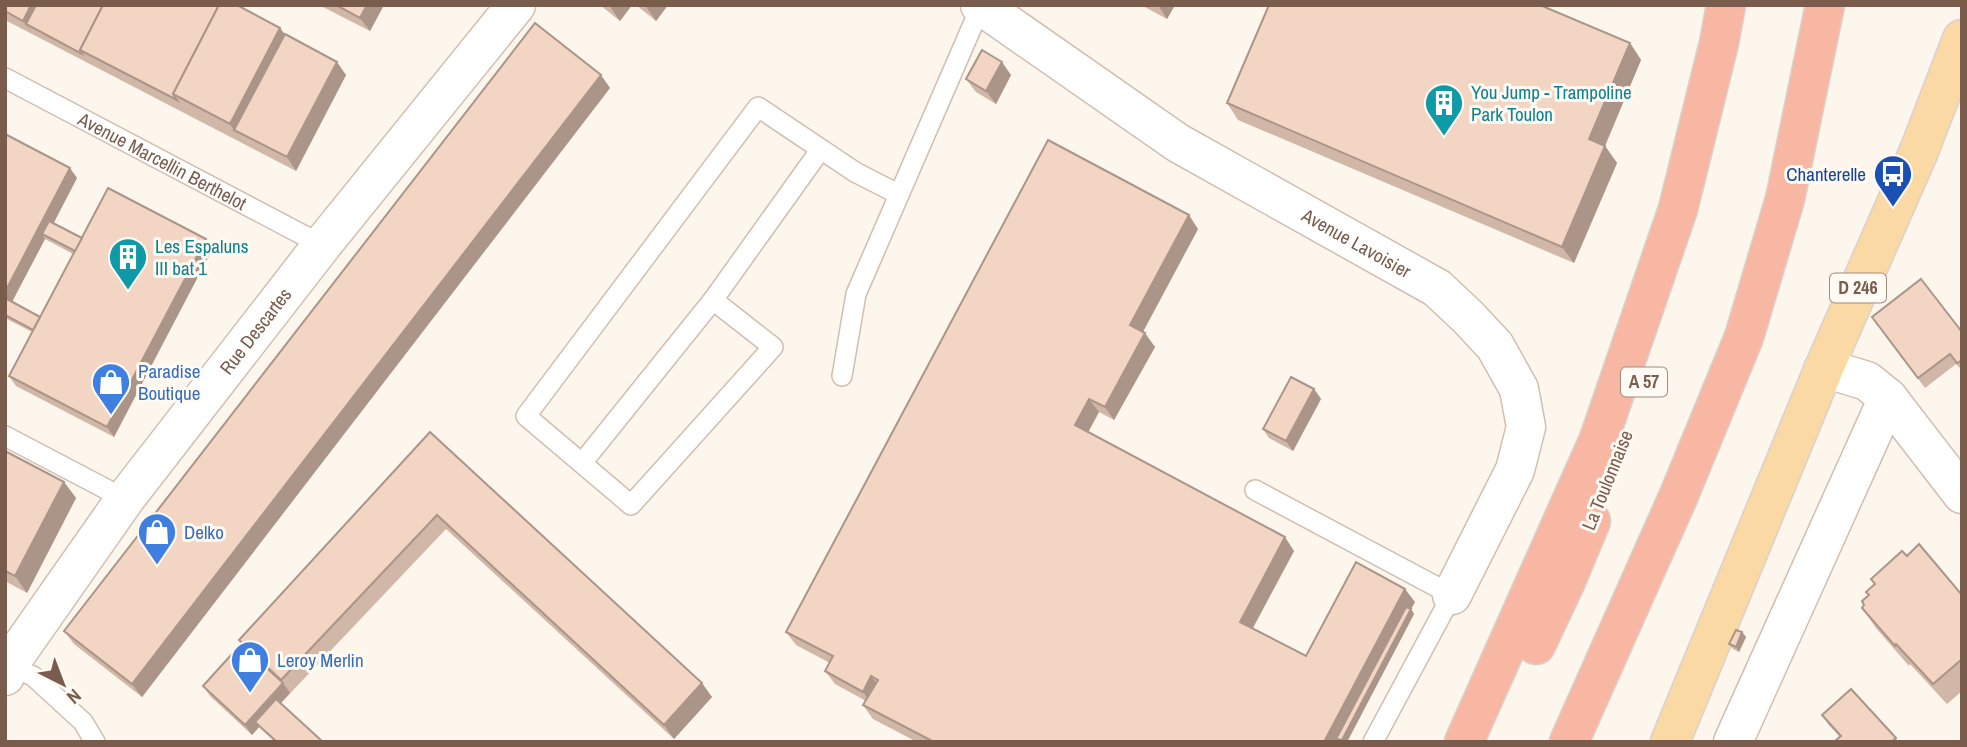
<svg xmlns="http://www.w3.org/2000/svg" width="1967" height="747" font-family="'Archivo Narrow',sans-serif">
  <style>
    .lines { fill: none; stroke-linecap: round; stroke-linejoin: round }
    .lane-casing { stroke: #d1beb0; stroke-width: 22 }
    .street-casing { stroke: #d1beb0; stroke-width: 41 }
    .primary-casing { stroke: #dad1cd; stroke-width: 41 }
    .highway-casing { stroke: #dad1cd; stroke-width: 41 }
    .lane { stroke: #fff; stroke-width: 19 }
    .street { stroke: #fff; stroke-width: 38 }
    .primary { stroke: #fbd9a5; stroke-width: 38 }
    .highway { stroke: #f7b7a3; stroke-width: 38 }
    .wall { fill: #d1b7a8; fill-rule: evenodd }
    .shaded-wall { fill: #aa9588 }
    .building { fill: #f3d5c3; stroke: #aa9588; stroke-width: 2 }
    .labels { text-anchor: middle; stroke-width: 6; stroke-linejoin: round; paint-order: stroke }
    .shield { fill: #fffaf3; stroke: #a28b7f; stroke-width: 2 }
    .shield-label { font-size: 18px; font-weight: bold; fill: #7a5c4d }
    .culture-label { font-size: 19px; fill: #0d838f; stroke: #fffaf3; text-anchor: start }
    .street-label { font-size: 19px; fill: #7a5c4d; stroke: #fffaf3 }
    .transit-label { font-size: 19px; fill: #164399; stroke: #fffaf3; text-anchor: end }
    .shop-label { font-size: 19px; fill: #366cbe; stroke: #fffaf3; text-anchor: start }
  </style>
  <rect width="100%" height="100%" fill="#fdf6ec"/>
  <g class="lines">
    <g class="lane-casing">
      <g id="lane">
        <path id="s1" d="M 5,78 L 322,245"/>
        <polyline points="821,149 713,300 773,347 631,505 526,416 758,107 855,172 898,194"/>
        <polyline points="842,376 856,294 981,6"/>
        <polyline points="5,436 125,499"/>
        <polyline points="582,463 713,300"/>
        <polyline points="1255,490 1452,595 1373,742"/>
        <polyline points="8,666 33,676 83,722 95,742"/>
      </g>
    </g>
    <g class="street-casing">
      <g id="street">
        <path id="s2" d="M 980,5 L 1178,143 L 1437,288 L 1468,317 L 1495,346 L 1519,389 L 1526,427 L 1515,470 L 1452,595"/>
        <polyline points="1824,368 1867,381 1888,398 1962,494"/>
        <path id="s3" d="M 5,676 L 8,666 L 125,499 L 322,245 L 516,5"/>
        <polyline points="1733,742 1888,398"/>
      </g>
    </g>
    <g class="primary-casing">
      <polyline id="primary" points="1670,742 1824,368 1919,151 1962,39"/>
    </g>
    <g class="highway-casing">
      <g id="highway">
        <polyline points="1536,645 1566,581 1591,521"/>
        <polyline points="1464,742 1599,439 1678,209 1719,43 1726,5"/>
        <polyline points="1569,742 1679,495 1744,337 1785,199 1825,5"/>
      </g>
    </g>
    <use href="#lane" class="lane"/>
    <use href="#street" class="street"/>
    <use href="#primary" class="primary"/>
    <use href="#highway" class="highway"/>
  </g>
  <g class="wall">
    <polygon points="5,5 280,28 285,34 346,75 296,171 5,20"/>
    <polygon points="319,5 384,5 370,31"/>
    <polygon points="600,5 632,5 620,21"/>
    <polygon points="636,5 668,5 656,21"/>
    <polygon points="1141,5 1175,5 1167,19"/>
    <polygon points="1630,43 1641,60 1605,146 1617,163 1574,263 1238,120 1227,103"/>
    <polygon points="1011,75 996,104 976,92 966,79"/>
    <polygon points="610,88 142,697 74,644 64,631"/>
    <path d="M 5,134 L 77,178 L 53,223 L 82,238 L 213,248 L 114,437 L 16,386 L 9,376 L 32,332 L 5,318 ZM 45,239 L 73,254 L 40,317 L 12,302 Z"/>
    <polygon points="1198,229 1143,332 1155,347 1114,420 1099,412 1088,432 1294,551 1253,628 1306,656 1415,602 1411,609 1414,614 1347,742 917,742 873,719 863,705 866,701 835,684 825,671 830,663 796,645 786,632"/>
    <polygon points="1872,317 1962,332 1962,370 1956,364 1925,388"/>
    <polygon points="1314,389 1321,399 1293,451 1269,438 1263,429"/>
    <polygon points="430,432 712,697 674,739 446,529 281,703 323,742 275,742 259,727 252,735 210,696 203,686 241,644 239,640"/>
    <polygon points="5,451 64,482 76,498 27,593 5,581"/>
    <polygon points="1907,556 1962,595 1962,691 1947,704 1910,664 1909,666 1876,628 1862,608 1864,605 1868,595"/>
    <polygon points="1742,632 1746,637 1739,652 1733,649 1729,644"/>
    <polygon points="1822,715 1896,738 1898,742 1833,742 1839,736 1828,724"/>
  </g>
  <g class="shaded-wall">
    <polygon points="31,5 48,5 26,24 33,34 23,21"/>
    <polygon points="367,5 384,5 370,31 360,18"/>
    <polygon points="609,5 632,5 620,21"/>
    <polygon points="645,5 668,5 656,21"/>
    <polygon points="1158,5 1175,5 1167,19"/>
    <polygon points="280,28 294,48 234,130 244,144 230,124"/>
    <polygon points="1630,43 1641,60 1601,155 1589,139"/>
    <polygon points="337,62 346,75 296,171 287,157"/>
    <polygon points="1002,62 1011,75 996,104 986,91"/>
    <polygon points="601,75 610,88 142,697 132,684"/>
    <polygon points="1605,146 1617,163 1574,263 1562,247"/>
    <polygon points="70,168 77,178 47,236 42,234 45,239 5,315 5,292"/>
    <polygon points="1189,215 1198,229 1139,339 1130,325"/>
    <polygon points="206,239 213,248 114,437 107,427"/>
    <polygon points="1145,333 1155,347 1114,420 1105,407"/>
    <polygon points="1314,389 1321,399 1293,451 1286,441"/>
    <polygon points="1089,399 1099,412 1085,438 1075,425"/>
    <polygon points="64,482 76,498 27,593 15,576"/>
    <polygon points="1285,537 1294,551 1249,635 1240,622"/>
    <polygon points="1405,589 1415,602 1411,609 1414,614 1347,742 1343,742 1336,739 1338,742 1324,742"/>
    <polygon points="1742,632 1746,637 1739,652 1736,647"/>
    <polygon points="871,676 881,689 873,705 863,692"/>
    <polygon points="283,683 290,693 260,726 255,722 259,727 252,735 245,725"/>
    <polygon points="702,683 712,697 674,739 664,725"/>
  </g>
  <g class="building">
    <polygon points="5,5 31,5 23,21 5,11"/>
    <polygon points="36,5 103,5 80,50 82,54 26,24"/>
    <polygon points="103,5 219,5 173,94 177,100 80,50"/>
    <polygon points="219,5 237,5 280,28 230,124 173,94"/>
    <polygon points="336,5 367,5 360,18"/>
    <polygon points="1269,5 1540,5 1630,43 1589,139 1605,146 1562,247 1227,103"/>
    <polygon points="535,23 601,75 132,684 64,631"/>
    <polygon points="285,34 337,62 287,157 234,130"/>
    <polygon points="982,50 1002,62 986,91 966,79"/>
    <polygon points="5,134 70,168 5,292"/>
    <polygon points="1048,140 1189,215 1130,325 1145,333 1105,407 1089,399 1075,425 1285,537 1240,622 1306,656 1356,562 1405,589 1324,742 934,742 863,705 878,680 871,676 863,692 825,671 833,656 786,632"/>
    <polygon points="108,188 206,239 107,427 9,376"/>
    <polygon points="49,221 82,238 75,251 42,234"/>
    <polygon points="1921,279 1962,332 1962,360 1957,363 1950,354 1918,378 1872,317"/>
    <polygon points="7,299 40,317 33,330 5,315 5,303"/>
    <polygon points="1291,377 1314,389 1286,441 1263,429"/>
    <polygon points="430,432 702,683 664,725 437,515 281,680 239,640"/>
    <polygon points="5,451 64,482 15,576 5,571"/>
    <polygon points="1919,544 1962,595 1962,659 1933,684 1896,644 1895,646 1862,608 1864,605 1862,601 1869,595 1866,592 1875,584 1871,579 1902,551 1907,556"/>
    <polygon points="1406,607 1411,609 1342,740 1336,739"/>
    <polygon points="1736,630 1742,632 1736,647 1729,644"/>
    <polygon points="241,644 283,683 245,725 203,686"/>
    <polygon points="1851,689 1896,738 1891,742 1834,742 1841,736 1822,715"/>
    <polygon points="276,699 323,742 277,742 255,722"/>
  </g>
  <defs>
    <g id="building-pin" transform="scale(2.0125)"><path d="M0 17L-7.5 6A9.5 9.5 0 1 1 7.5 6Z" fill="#0f9aa8" stroke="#fffaf3"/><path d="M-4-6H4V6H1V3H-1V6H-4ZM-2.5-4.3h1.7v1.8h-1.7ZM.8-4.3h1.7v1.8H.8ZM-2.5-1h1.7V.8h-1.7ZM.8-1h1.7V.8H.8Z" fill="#fff"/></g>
    <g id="bus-pin" transform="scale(2.0125)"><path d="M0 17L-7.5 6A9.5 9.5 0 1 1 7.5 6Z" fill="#1a4fb4" stroke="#fffaf3"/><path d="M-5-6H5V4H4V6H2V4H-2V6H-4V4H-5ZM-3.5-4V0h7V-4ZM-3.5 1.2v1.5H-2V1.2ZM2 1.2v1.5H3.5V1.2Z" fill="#fff"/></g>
    <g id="shop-pin" transform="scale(2.0125)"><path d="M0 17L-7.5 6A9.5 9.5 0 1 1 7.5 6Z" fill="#3f7fe0" stroke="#fffaf3"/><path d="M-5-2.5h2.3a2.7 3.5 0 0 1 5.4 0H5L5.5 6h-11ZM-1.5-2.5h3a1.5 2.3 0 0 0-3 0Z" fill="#fff"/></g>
  </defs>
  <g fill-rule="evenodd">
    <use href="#building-pin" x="1444" y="103"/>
    <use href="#bus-pin" x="1893" y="174"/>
    <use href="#building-pin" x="128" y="257"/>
    <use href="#shop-pin" x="111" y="382"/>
    <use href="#shop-pin" x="157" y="532"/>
    <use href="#shop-pin" x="250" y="660"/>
  </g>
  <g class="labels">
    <g class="shield">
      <rect x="1830" y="273.5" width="56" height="29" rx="5"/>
      <rect x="1621" y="367.5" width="46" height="29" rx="5"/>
    </g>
    <g class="shield-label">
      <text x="1858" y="294">D 246</text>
      <text x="1644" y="388">A 57</text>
    </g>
    <g class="culture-label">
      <text x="1471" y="99">You Jump - Trampoline<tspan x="1471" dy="22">Park Toulon</tspan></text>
      <text x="155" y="253">Les Espaluns<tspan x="155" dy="22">III bat 1</tspan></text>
    </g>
    <g class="street-label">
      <text dy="7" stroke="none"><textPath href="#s1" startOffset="178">Avenue Marcellin Berthelot</textPath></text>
      <text dy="7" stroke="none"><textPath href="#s2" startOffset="446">Avenue Lavoisier</textPath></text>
      <text dy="7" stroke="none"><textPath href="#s3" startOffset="427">Rue Descartes</textPath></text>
      <text transform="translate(1607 480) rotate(-68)" y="7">La Toulonnaise</text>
    </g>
    <g class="transit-label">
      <text x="1866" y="181">Chanterelle</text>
    </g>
    <g class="shop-label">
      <text x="138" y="378">Paradise<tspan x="138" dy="22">Boutique</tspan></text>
      <text x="184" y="539">Delko</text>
      <text x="277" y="667">Leroy Merlin</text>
    </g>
  </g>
  <rect width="1967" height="747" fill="none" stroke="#7a5c4d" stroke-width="14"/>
  <g transform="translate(63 684) rotate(138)" stroke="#fffaf3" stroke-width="5" paint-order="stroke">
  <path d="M0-5L12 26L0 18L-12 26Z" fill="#7a5c4d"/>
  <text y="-10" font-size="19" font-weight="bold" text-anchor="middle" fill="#7a5c4d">N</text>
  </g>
</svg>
